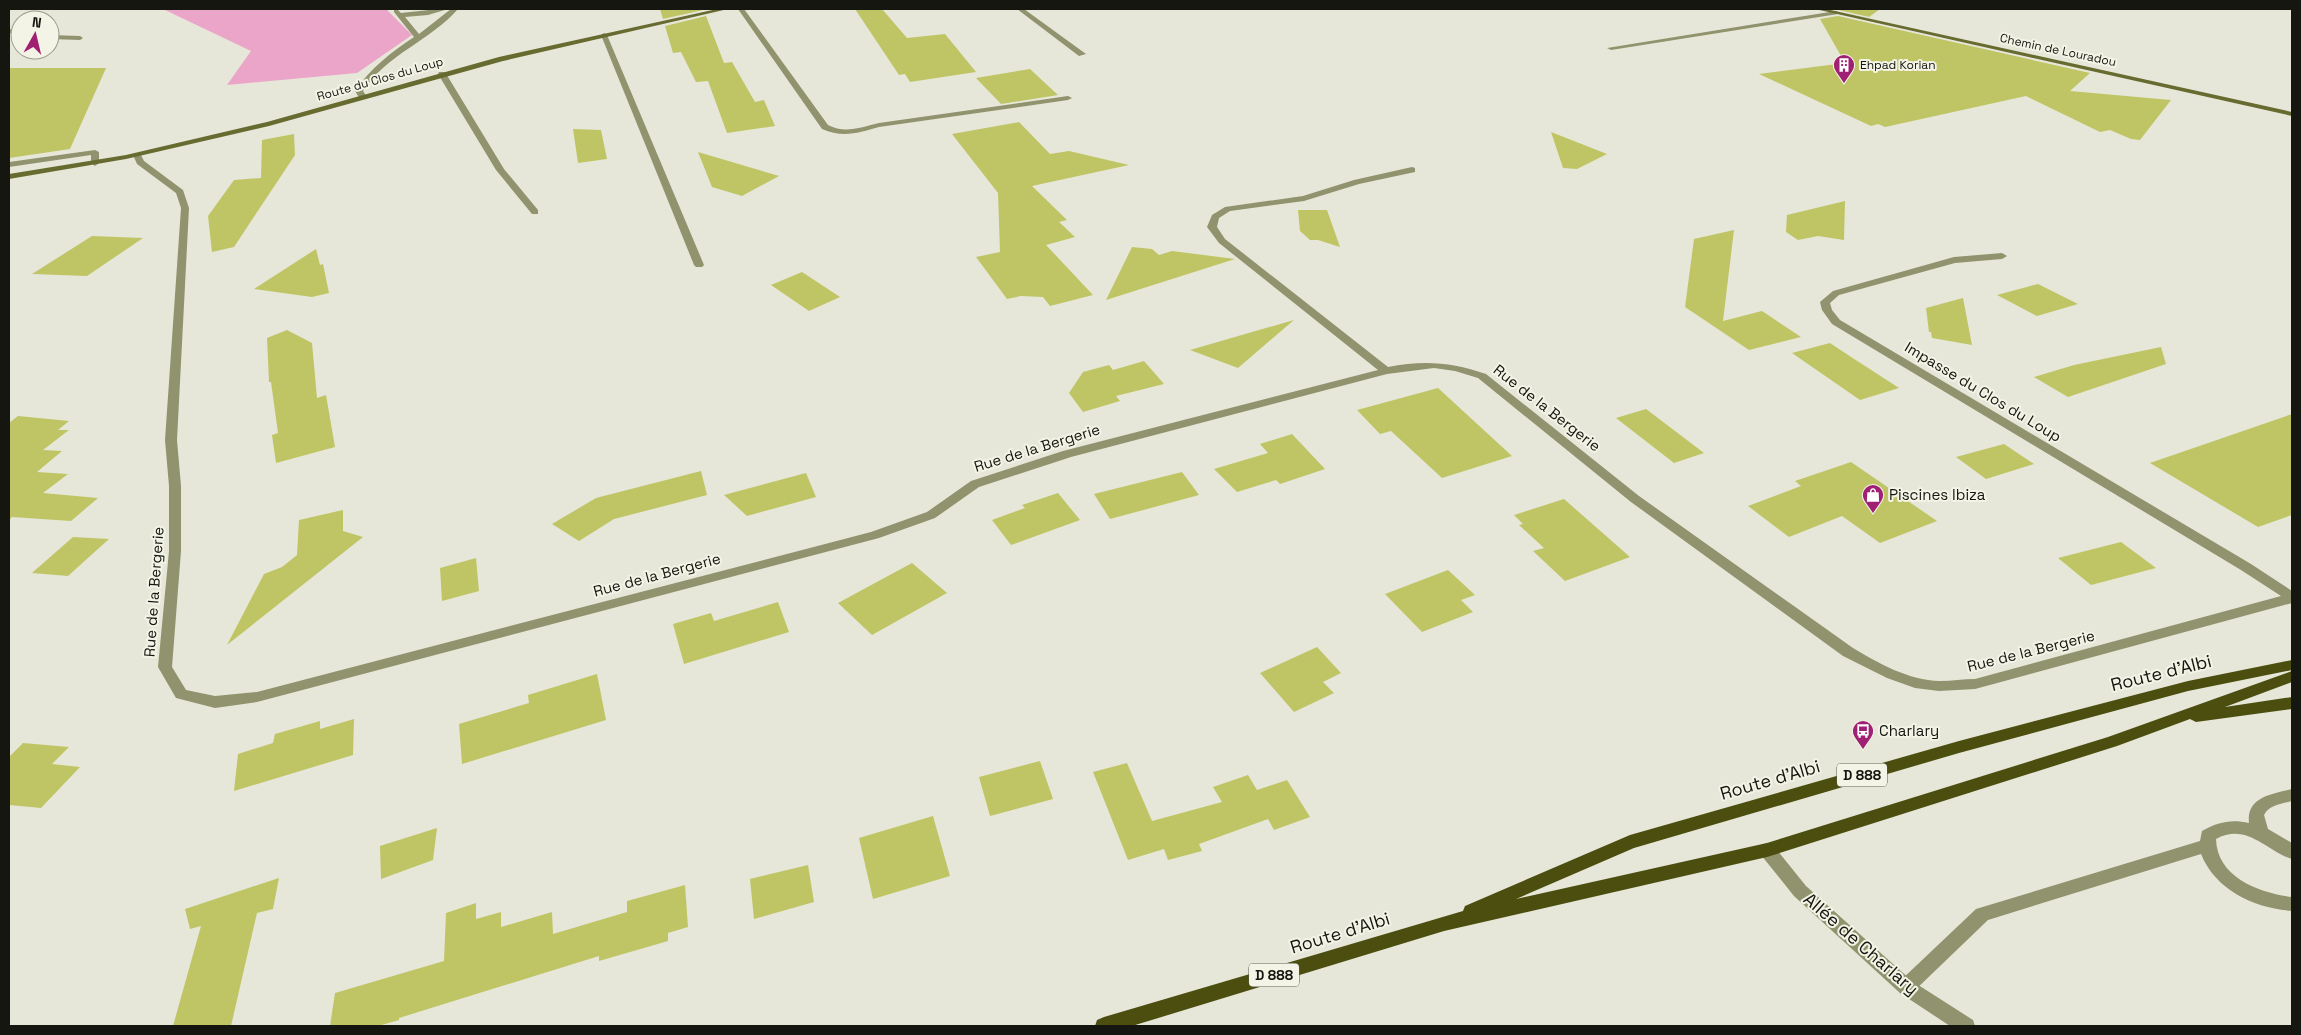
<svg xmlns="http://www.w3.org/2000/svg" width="2301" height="1035" font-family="'Space Grotesk',sans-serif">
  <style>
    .green { fill: #eaa5c9 }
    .building { fill: #bfc565 }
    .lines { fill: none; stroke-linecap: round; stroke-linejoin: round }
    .lane { fill: #90936d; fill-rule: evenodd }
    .street { fill: #90936d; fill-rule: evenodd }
    .secondary { fill: #676b30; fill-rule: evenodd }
    .primary { fill: #4b4e0f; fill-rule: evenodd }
    .labels { text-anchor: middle; stroke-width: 4; stroke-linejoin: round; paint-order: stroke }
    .far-street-label { font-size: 12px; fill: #161611; stroke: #f3f4e6 }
    .far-poi-label { font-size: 12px; fill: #161611; stroke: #f3f4e6; text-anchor: start }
    .shield { fill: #f3f4e6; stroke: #585951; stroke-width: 1 }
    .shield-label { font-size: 14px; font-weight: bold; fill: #161611 }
    .street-label { font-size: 15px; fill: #161611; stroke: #f3f4e6 }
    .poi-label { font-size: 15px; fill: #161611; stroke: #f3f4e6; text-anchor: start }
    .near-street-label { font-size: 18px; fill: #161611; stroke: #f3f4e6 }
  </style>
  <rect width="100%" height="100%" fill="#e6e7d8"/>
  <polygon class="green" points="163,9 386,9 412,35 357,73 227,85 251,51"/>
  <g class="building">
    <polygon points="660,9 703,9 703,10 663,19"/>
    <polygon points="855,9 882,9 907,38 945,34 976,72 910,82 905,74 899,75"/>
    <polygon points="1834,9 1880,9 1869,17"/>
    <polygon points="706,16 724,63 732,62 755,102 764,100 775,126 727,133 708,81 696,82 681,52 673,53 665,26"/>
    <polygon points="1838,16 2090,73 2070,91 2171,100 2140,140 2131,139 2110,130 2100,132 2026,96 1885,127 1878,124 1871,126 1759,74 1845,63 1820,19"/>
    <polygon points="9,68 106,68 70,149 9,158"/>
    <polygon points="1030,69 1058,95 1001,104 976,78"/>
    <polygon points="1019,122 1050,154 1069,151 1129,165 1032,186 1067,220 1059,222 1075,237 1046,245 1093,295 1050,306 1043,297 1021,296 1007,299 976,257 1000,252 998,193 952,134"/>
    <polygon points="573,129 601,130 607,159 578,163"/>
    <polygon points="1551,132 1607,154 1577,169 1563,168"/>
    <polygon points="294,134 295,155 234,247 212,252 208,216 234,180 261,178 262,140"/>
    <polygon points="698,152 779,176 742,196 712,187"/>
    <polygon points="1845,201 1844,240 1818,236 1798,240 1786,232 1787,215"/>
    <polygon points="1298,210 1327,210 1340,247 1318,240 1310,240 1300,231"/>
    <polygon points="1734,230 1723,321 1762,311 1801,337 1749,350 1685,307 1694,239"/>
    <polygon points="92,236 143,238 87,276 32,274"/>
    <polygon points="1132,247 1152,249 1159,255 1172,251 1235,259 1106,300"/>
    <polygon points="316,249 320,265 323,264 329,293 312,297 254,289"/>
    <polygon points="802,272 840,297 809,311 771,285"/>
    <polygon points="2038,284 2078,304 2037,316 1997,295"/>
    <polygon points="1963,298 1972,345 1932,338 1931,332 1929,332 1926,308"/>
    <polygon points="1294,320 1238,368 1190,350"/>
    <polygon points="287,330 312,343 317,398 326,395 335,447 276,463 272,435 278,433 271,382 269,382 267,338"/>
    <polygon points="1830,343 1845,353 1899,388 1860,400 1792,353"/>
    <polygon points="2161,347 2166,364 2068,397 2034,377 2074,365"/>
    <polygon points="1144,361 1164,384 1116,396 1120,401 1083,412 1069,393 1083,372 1109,365 1113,370"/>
    <polygon points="1438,388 1512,456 1442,478 1391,431 1380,434 1357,410"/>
    <polygon points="1646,409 1704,453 1674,463 1616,418"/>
    <polygon points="2292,414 2292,515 2258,527 2150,463"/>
    <polygon points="18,416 69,421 58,430 69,430 43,450 62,451 37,472 68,474 43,493 98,498 71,521 12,517 9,520 9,423"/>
    <polygon points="1292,434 1325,469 1280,484 1276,480 1237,492 1214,469 1268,453 1260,444"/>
    <polygon points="2004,444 2034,464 1986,479 1956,457"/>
    <polygon points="1851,462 1937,521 1880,543 1842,516 1789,537 1748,506 1801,486 1795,481"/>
    <polygon points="701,471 707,495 614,519 579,541 552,524 596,498"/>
    <polygon points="1182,472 1199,495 1110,519 1094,494"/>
    <polygon points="806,473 816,497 747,516 724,495"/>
    <polygon points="1058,493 1080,520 1011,545 992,520 1025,508 1022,505"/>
    <polygon points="1564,499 1630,557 1565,581 1533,551 1544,548 1519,525 1523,524 1514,515"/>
    <polygon points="343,510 343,531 363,537 227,645 264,574 282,567 297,555 299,520"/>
    <polygon points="73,537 109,539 68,576 32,573"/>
    <polygon points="2121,542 2156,568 2091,585 2058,558"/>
    <polygon points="476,558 479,591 442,601 440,568"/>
    <polygon points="912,563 947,593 872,635 838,603"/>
    <polygon points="1448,570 1475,595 1461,600 1473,612 1422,632 1385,594"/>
    <polygon points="778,602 789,632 684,664 673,624 711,613 714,621"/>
    <polygon points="1317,647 1341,673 1323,682 1334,693 1294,712 1260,673"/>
    <polygon points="597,674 606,720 462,764 459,724 529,703 528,695"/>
    <polygon points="354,719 353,755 234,791 238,754 273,743 275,734 320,721 320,729"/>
    <polygon points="23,743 69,747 52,764 80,767 41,808 9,805 9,757"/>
    <polygon points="1040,761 1053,799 990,816 979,777"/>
    <polygon points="1127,763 1152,821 1222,802 1213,787 1248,775 1257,790 1287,780 1310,817 1274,830 1268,819 1199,844 1202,851 1168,860 1164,849 1128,860 1093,772"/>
    <polygon points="933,816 950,876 873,899 859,838"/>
    <polygon points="437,828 433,860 381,879 380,846"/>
    <polygon points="808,865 814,902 754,919 750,879"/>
    <polygon points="279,878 273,909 257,913 231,1026 173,1026 201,926 190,929 185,909"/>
    <polygon points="685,885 688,927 668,933 668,941 599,961 599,956 399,1018 399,1020 378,1026 330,1026 335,993 444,961 446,913 476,903 476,919 501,912 501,927 552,912 553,934 627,912 627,901"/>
  </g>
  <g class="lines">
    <g class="lane">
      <path d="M 438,9 L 448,9 L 428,15 L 405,17 L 419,34 L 451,9 L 458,9 C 430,41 387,54 363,91 L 367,97 L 360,99 L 355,91 C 371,68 390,53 414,37 L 394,12 L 394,10 L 398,10 L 401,13 Z"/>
      <path d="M 738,9 L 744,9 L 828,125 C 845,134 862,127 879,123 L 1068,96 L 1072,98 L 1068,100 L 879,127 C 859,133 842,138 822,129 Z"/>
      <polygon points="1017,9 1024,9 1086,54 1079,56"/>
      <polygon points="1836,11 1838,12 1838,14 1611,50 1607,48"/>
      <polygon points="604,33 607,35 704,265 702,267 696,267 694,265 601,35"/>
      <polygon points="439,72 445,72 504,169 538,210 538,214 532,214 496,170 438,74"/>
      <polygon points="95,150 99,152 99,163 95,166 91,163 91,155 9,167 9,162"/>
      <path d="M 2292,789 L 2292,801 C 2282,804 2269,805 2264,815 L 2268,829 L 2292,843 L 2292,859 C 2266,851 2247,822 2216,839 C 2217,878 2260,893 2292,897 L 2292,911 C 2255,908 2216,891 2201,854 L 1988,920 L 1912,993 L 1906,995 L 1900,993 L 1897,987 L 1900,981 L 1976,909 L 2200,841 L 2202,831 C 2218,822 2231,819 2249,823 C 2246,797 2272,794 2292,789 Z"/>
    </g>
    <g class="street">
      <polygon points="9,29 20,31 20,35 9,33"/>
      <polygon points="50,35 80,36 83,38 80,40 50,39"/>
      <path d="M 134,153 L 140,153 L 144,161 L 183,190 L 189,208 L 177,440 L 181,486 L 181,551 L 172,667 L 186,690 L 215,696 L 257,692 L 871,532 L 927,512 L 971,481 L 1063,451 L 1378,370 L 1219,243 L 1207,227 L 1212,215 L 1225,207 L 1303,196 L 1354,180 L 1412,167 L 1415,168 L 1415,172 L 1359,184 L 1304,201 L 1230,211 L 1219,218 L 1217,227 L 1225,239 L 1388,367 C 1423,360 1452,362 1486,374 L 1639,496 L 1853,648 C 1880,664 1908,680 1940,681 C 1952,681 1963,679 1975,679 L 2281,596 L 2241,570 L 1832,324 L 1822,310 L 1820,302 L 1833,291 L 1954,257 L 2002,253 L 2007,256 L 2002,259 L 1955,263 L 1839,295 L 1830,303 L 1832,310 L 1840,320 L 2251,564 L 2292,591 L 2292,603 L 1975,689 L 1939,691 L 1915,688 L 1887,678 L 1843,656 L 1631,502 L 1478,378 L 1455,371 L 1434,368 L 1387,374 L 1071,457 L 979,487 L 935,518 L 879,538 L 257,702 L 215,708 L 176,698 L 158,667 L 169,551 L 169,486 L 165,440 L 181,208 L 176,193 L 137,164 L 133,155 Z"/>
      <polygon points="1767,843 1773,845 1806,886 1912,981 1973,1020 1975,1026 1950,1026 1900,993 1794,896 1761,855 1759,850 1761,845"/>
    </g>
    <g class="secondary">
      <polygon points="717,9 728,9 503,61 269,126 126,159 9,179 9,174 126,155 267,122 499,57"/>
      <polygon points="1815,9 1826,9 2292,112 2292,116"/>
    </g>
    <polygon class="primary" points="2292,660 2292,670 2188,691 1959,753 1634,848 1516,899 1767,843 2108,737 2292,671 2292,682 2225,707 2292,697 2292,709 2196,722 2190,719 2117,746 1767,857 1444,931 1132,1026 1095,1026 1097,1020 1104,1017 1463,911 1465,906 1630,835 1959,741 2188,681"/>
  </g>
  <defs>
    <g id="building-pin" transform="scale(1.125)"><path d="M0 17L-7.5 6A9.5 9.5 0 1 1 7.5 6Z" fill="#a02173" stroke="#f3f4e6"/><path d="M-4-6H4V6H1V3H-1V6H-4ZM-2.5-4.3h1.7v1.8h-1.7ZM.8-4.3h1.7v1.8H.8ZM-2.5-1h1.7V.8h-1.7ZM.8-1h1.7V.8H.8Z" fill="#fff"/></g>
    <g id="shop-pin" transform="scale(1.125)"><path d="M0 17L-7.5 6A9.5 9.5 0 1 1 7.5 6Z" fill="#a02173" stroke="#f3f4e6"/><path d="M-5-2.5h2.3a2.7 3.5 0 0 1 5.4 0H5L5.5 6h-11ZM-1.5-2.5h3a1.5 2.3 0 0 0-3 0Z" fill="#fff"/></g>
    <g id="bus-pin" transform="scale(1.125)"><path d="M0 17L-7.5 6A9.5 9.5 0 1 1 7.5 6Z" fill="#a02173" stroke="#f3f4e6"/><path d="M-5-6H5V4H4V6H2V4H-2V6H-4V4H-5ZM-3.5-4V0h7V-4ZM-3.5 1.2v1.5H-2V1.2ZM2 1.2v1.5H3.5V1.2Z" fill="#fff"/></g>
  </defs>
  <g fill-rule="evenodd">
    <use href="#building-pin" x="1844" y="65"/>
    <use href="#shop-pin" x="1873" y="495"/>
    <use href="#bus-pin" x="1863" y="731"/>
  </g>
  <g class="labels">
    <g class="far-street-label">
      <text transform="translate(2058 50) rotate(12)" y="4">Chemin de Louradou</text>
      <text transform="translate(380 79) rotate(-16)" y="4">Route du Clos du Loup</text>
    </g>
    <g class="far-poi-label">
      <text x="1860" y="69">Ehpad Korian</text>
    </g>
    <g class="shield">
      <rect x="1837" y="763.5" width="50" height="23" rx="4"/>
      <rect x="1249" y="963.5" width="50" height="23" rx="4"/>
    </g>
    <g class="shield-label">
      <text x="1862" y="780">D 888</text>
      <text x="1274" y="980">D 888</text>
    </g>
    <g class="street-label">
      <text transform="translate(1983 392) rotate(31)" y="5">Impasse du Clos du Loup</text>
      <text transform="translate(1547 408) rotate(38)" y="5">Rue de la Bergerie</text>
      <text transform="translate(1037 448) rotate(-17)" y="5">Rue de la Bergerie</text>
      <text transform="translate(657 575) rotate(-15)" y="5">Rue de la Bergerie</text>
      <text transform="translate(154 592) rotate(-86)" y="5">Rue de la Bergerie</text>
      <text transform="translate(2031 651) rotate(-14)" y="5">Rue de la Bergerie</text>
    </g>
    <g class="poi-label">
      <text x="1889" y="500">Piscines Ibiza</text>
      <text x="1879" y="736">Charlary</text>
    </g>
    <g class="near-street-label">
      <text transform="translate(2161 673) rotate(-14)" y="6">Route d'Albi</text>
      <text transform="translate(1770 780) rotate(-16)" y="6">Route d'Albi</text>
      <text transform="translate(1340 933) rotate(-17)" y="6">Route d'Albi</text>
      <text transform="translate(1861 944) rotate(41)" y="6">Allée de Charlary</text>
    </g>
  </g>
  <rect width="2301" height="1035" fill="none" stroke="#161611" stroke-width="20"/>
  <g transform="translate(35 35) rotate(8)"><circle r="24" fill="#f3f4e6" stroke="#9b9b91"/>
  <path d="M0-4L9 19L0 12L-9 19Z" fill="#a02173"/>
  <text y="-8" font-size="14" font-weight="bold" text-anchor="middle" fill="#161611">N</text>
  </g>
</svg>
